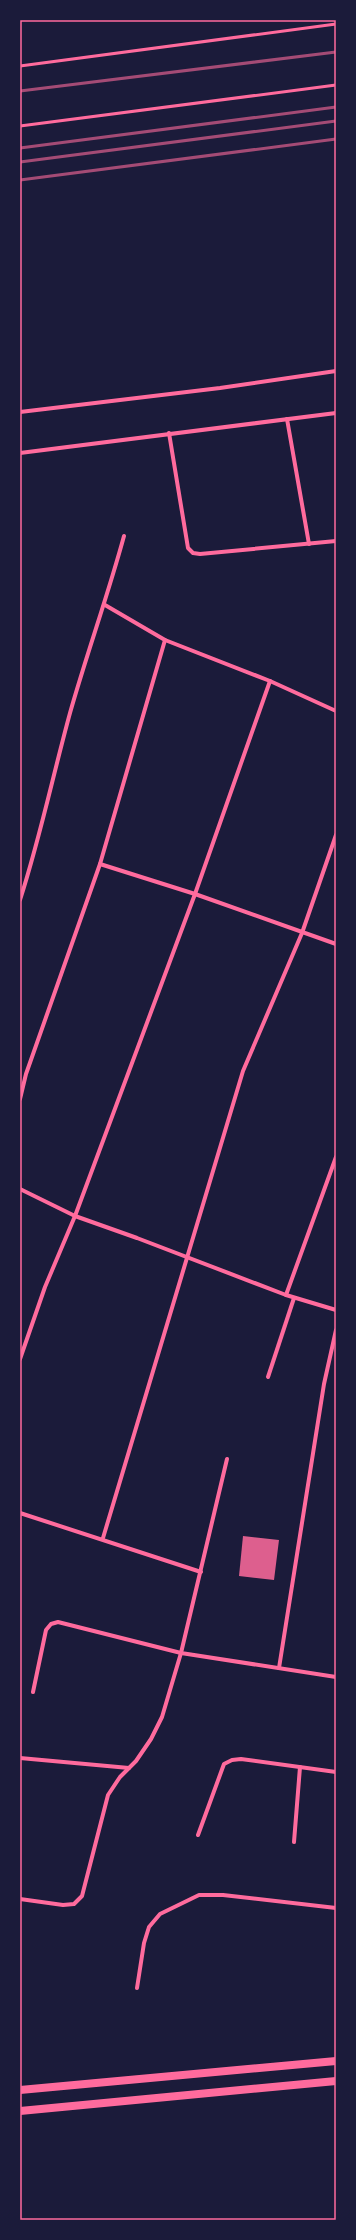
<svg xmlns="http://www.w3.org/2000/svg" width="356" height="2240" font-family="'PT Sans',sans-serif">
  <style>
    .building { fill: #dd5f8e }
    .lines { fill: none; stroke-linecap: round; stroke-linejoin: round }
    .service { stroke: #ff6b9d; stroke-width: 3 }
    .minor { stroke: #ff6b9d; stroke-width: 4 }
    .secondary { stroke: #ff6b9d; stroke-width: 8 }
    .rail { stroke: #a44b75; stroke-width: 3 }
    .neatline { fill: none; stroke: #ff6b9d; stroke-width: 1.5 }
  </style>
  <rect width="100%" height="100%" fill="#1b1b3a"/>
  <polygon class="building" points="243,1536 279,1540 274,1580 239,1576"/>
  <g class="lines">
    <g class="service">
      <polyline points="20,66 336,24"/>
      <polyline points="20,126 336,85"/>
    </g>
    <g class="minor">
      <polyline points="20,412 220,388 336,371"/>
      <polyline points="287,419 309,544"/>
      <polyline points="169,433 188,548 193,553 200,554 336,541"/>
      <polyline points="20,453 336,413"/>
      <polyline points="105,605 165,640 270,681 336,711"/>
      <polyline points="100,864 195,894 336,944"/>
      <path d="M 20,900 C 40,838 53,775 70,713 C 87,653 108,595 124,536"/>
      <polyline points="20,1099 26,1074 100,864 165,640"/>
      <polyline points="20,1189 75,1216 137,1238 286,1295 336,1310"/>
      <polyline points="286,1295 336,1157"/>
      <polyline points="20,1359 45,1287 75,1216 195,894 270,681"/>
      <polyline points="268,1377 294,1298"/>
      <polyline points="227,1459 181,1653 336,1677"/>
      <polyline points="20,1513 201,1572"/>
      <polyline points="103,1538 243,1071 302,933 336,835"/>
      <polyline points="279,1668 324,1384 336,1330"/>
      <polyline points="20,1758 129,1768"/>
      <polyline points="198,1835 224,1764 232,1760 241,1759 336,1772"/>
      <polyline points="294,1842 300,1767"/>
      <polyline points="20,1899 63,1905 74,1904 82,1896 108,1795 120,1777 136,1761 151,1739 162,1717 181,1653 58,1622 51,1624 46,1630 33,1692"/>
      <polyline points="137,1988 144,1943 149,1927 160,1914 199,1895 223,1895 336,1908"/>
    </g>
    <g class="secondary">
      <polyline points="20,2090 336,2061"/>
      <polyline points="20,2111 336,2081"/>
    </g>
    <g class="rail">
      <polyline points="20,91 336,52"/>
      <polyline points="20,148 336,107"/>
      <polyline points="20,162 336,121"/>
      <polyline points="20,180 336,139"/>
    </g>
  </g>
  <rect width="356" height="2240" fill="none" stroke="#1b1b3a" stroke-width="42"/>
  <rect x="21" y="21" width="314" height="2198" class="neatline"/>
</svg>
